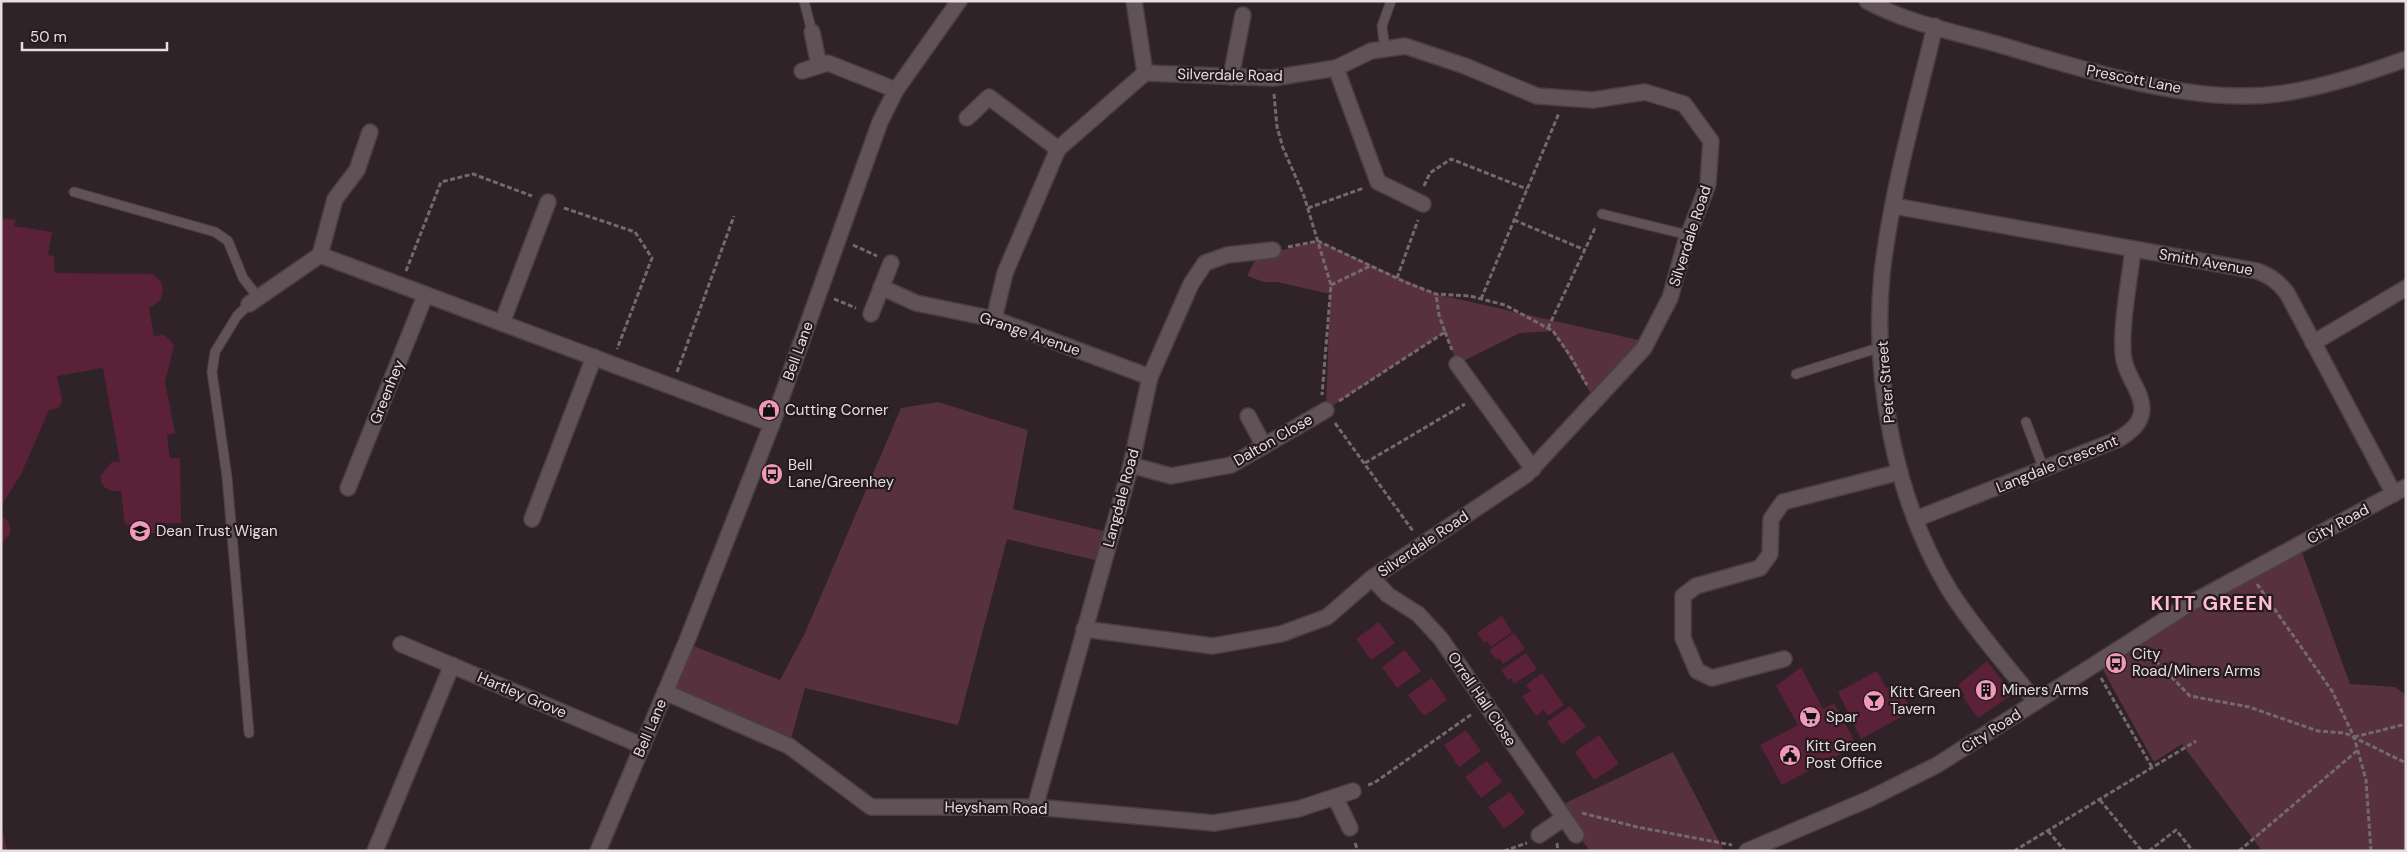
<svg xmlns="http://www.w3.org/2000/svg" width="2407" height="852" font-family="'DM Sans',sans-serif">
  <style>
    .green { fill: #57313e }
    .building { fill: #5b2138 }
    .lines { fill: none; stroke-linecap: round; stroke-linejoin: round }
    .service-casing { stroke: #493e42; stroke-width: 11 }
    .minor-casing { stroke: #493e42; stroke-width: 18 }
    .tertiary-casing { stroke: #493e42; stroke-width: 18 }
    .path { stroke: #74696d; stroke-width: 3; stroke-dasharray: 5 2.5; stroke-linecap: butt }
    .service { stroke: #605256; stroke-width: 9 }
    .minor { stroke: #605256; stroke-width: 15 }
    .tertiary { stroke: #605256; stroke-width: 15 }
    .labels { text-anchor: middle; stroke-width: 4.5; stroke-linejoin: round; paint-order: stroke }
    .street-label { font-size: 15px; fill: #e6dee0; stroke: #251a1d }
    .poi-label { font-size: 15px; fill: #e6dee0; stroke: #251a1d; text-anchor: start }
    .district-label { font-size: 20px; font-weight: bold; letter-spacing: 1px; fill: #ffbdd2; stroke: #251a1d }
  </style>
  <rect width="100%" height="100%" fill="#2f2327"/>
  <g class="green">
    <polygon points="1318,241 1436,294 1647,342 1596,402 1553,331 1520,333 1457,364 1445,332 1326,410 1330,294 1277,282 1264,282 1247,276 1257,257"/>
    <polygon points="938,402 1028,430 1013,509 1112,533 1103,562 1007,539 958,725 805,688 789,746 665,692 686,643 780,680 805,633 901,408"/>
    <polygon points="2299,544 2350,684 2395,687 2406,695 2406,851 2262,851 2182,744 2154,762 2103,670 2114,651"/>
    <polygon points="1673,752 1724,851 1590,851 1557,807"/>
  </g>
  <g class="building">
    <polygon points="1,218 16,220 14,226 52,232 48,255 54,256 55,273 153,274 161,282 163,288 161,300 149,308 154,336 163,335 167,337 174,345 165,382 175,433 167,435 170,458 180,458 181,523 157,523 158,533 132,533 132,524 125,525 121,491 112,491 104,487 101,482 101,475 112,462 120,462 103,368 57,376 62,401 60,406 57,408 49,410 21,474 1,506"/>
    <polygon points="1,516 7,520 11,529 9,535 1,544"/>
    <polygon points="1502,616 1512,632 1491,647 1487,641 1484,643 1477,633"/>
    <polygon points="1379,622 1395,643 1371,660 1356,639"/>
    <polygon points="1514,633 1525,649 1503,664 1499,658 1496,660 1489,650"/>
    <polygon points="1405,650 1421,671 1397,688 1382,667"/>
    <polygon points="1526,653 1537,669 1514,684 1511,678 1508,680 1501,670"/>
    <polygon points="1987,661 2013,694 1978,718 1963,697 1965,695 1958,685"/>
    <polygon points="1801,667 1823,709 1834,703 1855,742 1844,748 1846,751 1782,785 1760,745 1798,725 1776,686"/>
    <polygon points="1877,671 1886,688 1896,683 1912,711 1861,739 1838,692"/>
    <polygon points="1542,673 1564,705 1548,716 1544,710 1536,716 1522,696 1531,691 1526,685"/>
    <polygon points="1432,678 1447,700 1424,716 1408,695"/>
    <polygon points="1570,706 1586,727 1562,744 1547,722"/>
    <polygon points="1466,730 1481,751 1459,767 1444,745"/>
    <polygon points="1599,735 1619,764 1594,780 1575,752"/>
    <polygon points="1487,761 1502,782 1481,798 1465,777"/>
    <polygon points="1510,792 1525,813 1504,829 1488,807"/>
    <polygon points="1,826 2,826 7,851 1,851"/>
  </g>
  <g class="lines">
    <g class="service-casing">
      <g id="service">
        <polyline points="804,1 812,32"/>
        <polyline points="1385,49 1382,26 1391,1"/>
        <polyline points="74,192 215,232 228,241 243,278 258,297"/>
        <polyline points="1602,214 1688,235"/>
        <polyline points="249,304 237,316 215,352 212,372 227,477 249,733"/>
        <polyline points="1796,374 1881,347"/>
        <polyline points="2026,422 2044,470"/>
      </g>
    </g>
    <g class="minor-casing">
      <g id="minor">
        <polyline points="1134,1 1145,73"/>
        <path d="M 1935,26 C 1916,106 1891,193 1882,274 C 1872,379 1895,501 1950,591 C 1975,630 2007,666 2036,702"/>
        <polyline points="812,32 819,65"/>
        <polyline points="1336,68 1378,182 1423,204"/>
        <polyline points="802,71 828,63 896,90"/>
        <polyline points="1231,77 1243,15"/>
        <polyline points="967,118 989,97 1058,149"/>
        <path d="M 1894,206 L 2257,271 C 2271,276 2278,282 2287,293 L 2394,494"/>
        <polyline points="320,255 335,199 357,170 370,132"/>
        <polyline points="881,287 916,303 994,319 1150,377"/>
        <polyline points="249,304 320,255 772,424"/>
        <polyline points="871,314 891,263"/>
        <polyline points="994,319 1005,273 1058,149 1145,73 1273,78 1336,68 1371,51 1405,46 1465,66 1537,96 1593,100 1645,92 1684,104 1711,141 1708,184 1685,244 1670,298 1644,348 1526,475 1372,578 1327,617 1281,634 1213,646 1084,629"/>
        <polyline points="502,323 548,202"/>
        <polyline points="2313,343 2406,288"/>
        <polyline points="1457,364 1533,469"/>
        <polyline points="1248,416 1264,446"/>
        <polyline points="1131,465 1171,476 1231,465 1326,410"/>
        <polyline points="348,488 425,296"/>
        <polyline points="532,519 594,357"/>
        <path d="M 1916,519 L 2119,439 C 2130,432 2141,424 2142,410 C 2143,393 2127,377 2124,360 C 2119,333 2130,278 2133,249"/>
        <polyline points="1372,578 1388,595 1418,614 1441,639 1576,835"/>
        <polyline points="401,644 643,746"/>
        <polyline points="1784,659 1712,678 1697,671 1683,638 1683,596 1696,586 1760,568 1770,554 1771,519 1783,502 1900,472"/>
        <polyline points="665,692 789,746 871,807 1035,807 1214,823 1298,809 1353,791"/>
        <polyline points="1335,797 1350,828"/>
        <polyline points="1035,807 1131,465 1150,377 1191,284 1205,263 1227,255 1273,250"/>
        <polyline points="1539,835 1564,818"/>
        <polyline points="375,851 452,665"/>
      </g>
    </g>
    <g class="tertiary-casing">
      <g id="tertiary">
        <path d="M 1867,1 C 1909,24 1959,33 2004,46 C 2085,70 2193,105 2278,94 C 2322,88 2365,74 2406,59"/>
        <polyline points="598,851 686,643 772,424 880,122 896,90 959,1"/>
        <polyline points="1747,851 1869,799 1937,765 2191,603 2406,487"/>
      </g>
    </g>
    <g class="path">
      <polyline points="1274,94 1277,127 1283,148 1304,196 1331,285 1322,395"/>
      <polyline points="1424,186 1430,173 1451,159 1527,189"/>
      <polyline points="564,208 635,232 652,258 617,349"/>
      <polyline points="1308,208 1364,188"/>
      <polyline points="1514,220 1585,250"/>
      <polyline points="853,245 877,256"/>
      <polyline points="1288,247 1318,241 1405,282 1436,294 1470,296 1505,305 1553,331 1571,357 1587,385"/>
      <polyline points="406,271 441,182 473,174 532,196"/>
      <polyline points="1397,278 1418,220"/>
      <polyline points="1331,285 1370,266"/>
      <polyline points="834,299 856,308"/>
      <polyline points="1481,299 1559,113"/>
      <polyline points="1548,328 1596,226"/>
      <polyline points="1445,332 1452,350"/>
      <polyline points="677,372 734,216"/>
      <polyline points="1339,401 1445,332 1439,315 1436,294"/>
      <polyline points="1335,423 1413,531"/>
      <polyline points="1365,463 1465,404"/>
      <polyline points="2257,584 2332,691 2354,737 2366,780 2371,851"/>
      <polyline points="2145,650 2190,696 2249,707 2318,731 2345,733 2406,763"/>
      <polyline points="2101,678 2153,769"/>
      <polyline points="2354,737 2406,724"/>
      <polyline points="1368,785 1374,783 1472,714"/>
      <polyline points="2100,800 2142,851"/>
      <polyline points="1582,813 1637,827 1732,845"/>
      <polyline points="2048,831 2065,851"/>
      <polyline points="1355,843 1358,851"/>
      <polyline points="1557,843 1558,851"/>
      <polyline points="1504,851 1527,843"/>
      <polyline points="2014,851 2196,741"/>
      <polyline points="2149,851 2176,830 2193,851"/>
      <polyline points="2239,851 2358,750"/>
    </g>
    <use href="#service" class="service"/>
    <use href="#minor" class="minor"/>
    <use href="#tertiary" class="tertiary"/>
  </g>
  <defs>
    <g id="shop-disc" transform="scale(1.125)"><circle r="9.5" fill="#f09ab7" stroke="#251a1d"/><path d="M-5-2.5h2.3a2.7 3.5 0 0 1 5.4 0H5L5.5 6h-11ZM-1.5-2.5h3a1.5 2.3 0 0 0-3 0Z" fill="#111"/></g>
    <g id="bus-disc" transform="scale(1.125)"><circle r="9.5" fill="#f09ab7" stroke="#251a1d"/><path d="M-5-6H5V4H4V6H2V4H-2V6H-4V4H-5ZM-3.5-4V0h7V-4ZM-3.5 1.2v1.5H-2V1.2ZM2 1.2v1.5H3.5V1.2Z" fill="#111"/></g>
    <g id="school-disc" transform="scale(1.125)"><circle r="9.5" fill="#f09ab7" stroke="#251a1d"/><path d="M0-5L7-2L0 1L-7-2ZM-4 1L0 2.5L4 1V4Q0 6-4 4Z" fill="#111"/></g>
    <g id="building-disc" transform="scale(1.125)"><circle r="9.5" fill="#f09ab7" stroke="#251a1d"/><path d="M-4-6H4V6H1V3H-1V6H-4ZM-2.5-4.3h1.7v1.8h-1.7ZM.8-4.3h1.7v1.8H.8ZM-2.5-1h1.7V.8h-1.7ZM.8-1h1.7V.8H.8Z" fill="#111"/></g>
    <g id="bar-disc" transform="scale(1.125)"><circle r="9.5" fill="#f09ab7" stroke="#251a1d"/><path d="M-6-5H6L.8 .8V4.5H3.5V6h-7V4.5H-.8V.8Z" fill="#111"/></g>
    <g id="supermarket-disc" transform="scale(1.125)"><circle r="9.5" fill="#f09ab7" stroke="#251a1d"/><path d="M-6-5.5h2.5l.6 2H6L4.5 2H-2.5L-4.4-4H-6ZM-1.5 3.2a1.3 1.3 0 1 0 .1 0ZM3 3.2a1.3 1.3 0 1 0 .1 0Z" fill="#111"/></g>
    <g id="civic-disc" transform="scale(1.125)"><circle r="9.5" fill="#f09ab7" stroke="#251a1d"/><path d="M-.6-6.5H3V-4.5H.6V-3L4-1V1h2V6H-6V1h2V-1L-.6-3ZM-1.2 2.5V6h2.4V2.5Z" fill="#111"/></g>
  </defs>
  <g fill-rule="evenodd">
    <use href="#shop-disc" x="769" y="410"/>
    <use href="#bus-disc" x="772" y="474"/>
    <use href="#school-disc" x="140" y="531"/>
    <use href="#bus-disc" x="2116" y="663"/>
    <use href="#building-disc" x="1986" y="690"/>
    <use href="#bar-disc" x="1874" y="701"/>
    <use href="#supermarket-disc" x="1810" y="717"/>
    <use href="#civic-disc" x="1790" y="755"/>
  </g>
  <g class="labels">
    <g class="street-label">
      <text transform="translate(1230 75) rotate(1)" y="5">Silverdale Road</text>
      <text transform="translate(2134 79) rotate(11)" y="5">Prescott Lane</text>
      <text transform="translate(1690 236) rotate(-72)" y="5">Silverdale Road</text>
      <text transform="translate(2206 262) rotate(10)" y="5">Smith Avenue</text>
      <text transform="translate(1030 334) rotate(19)" y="5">Grange Avenue</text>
      <text transform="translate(798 351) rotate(-70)" y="5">Bell Lane</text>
      <text transform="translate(1886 382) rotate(-95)" y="5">Peter Street</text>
      <text transform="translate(387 392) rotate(-68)" y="5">Greenhey</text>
      <text transform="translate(1273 440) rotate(-30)" y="5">Dalton Close</text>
      <text transform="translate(2057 464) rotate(-22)" y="5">Langdale Crescent</text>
      <text transform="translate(1121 498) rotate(-75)" y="5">Langdale Road</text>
      <text transform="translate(2338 524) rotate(-28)" y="5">City Road</text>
      <text transform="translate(1423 544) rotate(-34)" y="5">Silverdale Road</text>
      <text transform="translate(522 695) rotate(23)" y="5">Hartley Grove</text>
      <text transform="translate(1482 699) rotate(56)" y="5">Orrell Hall Close</text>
      <text transform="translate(650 728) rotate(-67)" y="5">Bell Lane</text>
      <text transform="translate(1991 731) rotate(-33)" y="5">City Road</text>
      <text transform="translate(996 808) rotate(1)" y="5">Heysham Road</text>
    </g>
    <g class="poi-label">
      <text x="785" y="415">Cutting Corner</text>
      <text x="788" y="470">Bell<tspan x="788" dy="17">Lane/Greenhey</tspan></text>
      <text x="156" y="536">Dean Trust Wigan</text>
      <text x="2132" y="659">City<tspan x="2132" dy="17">Road/Miners Arms</tspan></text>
      <text x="2002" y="695">Miners Arms</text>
      <text x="1890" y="697">Kitt Green<tspan x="1890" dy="17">Tavern</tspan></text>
      <text x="1826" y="722">Spar</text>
      <text x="1806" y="751">Kitt Green<tspan x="1806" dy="17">Post Office</tspan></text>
    </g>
    <g class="district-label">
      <text x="2212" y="610">KITT GREEN</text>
    </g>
  </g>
  <rect width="2407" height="852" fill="none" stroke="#e6dee0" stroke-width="5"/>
  <path d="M22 42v8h145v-8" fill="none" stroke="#e6dee0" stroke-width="2.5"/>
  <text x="30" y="42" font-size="15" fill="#e6dee0" stroke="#251a1d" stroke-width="4" paint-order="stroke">50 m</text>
</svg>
